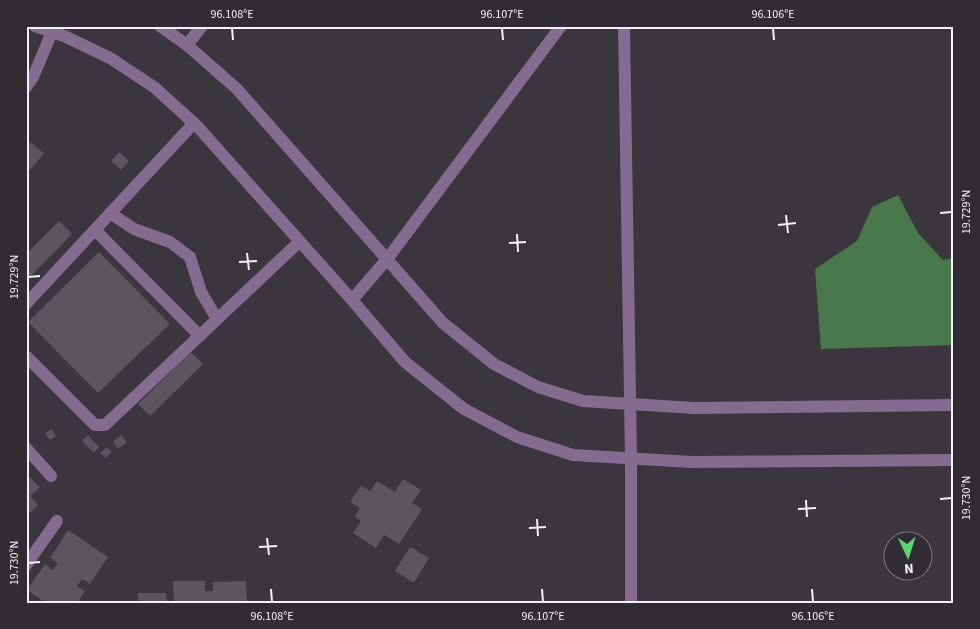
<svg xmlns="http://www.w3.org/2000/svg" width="980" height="629" font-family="'Source Sans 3',sans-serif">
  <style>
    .water { fill: #48784c }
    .building { fill: #5b555e }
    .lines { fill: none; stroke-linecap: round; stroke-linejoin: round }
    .minor { stroke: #856b90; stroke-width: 12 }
    .ticks { fill: none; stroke: #f4f0f6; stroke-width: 2 }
    .neatline { fill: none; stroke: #f4f0f6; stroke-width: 2 }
    .ticks-label { font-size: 12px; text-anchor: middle; fill: #f4f0f6 }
  </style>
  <rect width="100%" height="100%" fill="#3b353e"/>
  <polygon class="water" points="898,195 918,233 943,260 954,258 954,345 821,349 815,269 857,241 872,207"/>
  <g class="building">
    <polygon points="26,139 44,153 26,175"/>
    <polygon points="119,152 129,161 121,170 111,161"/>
    <polygon points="59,221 72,234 26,281 26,254"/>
    <polygon points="99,252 170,324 98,393 28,322"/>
    <polygon points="191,352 203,364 150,416 138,404"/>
    <polygon points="51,429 56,436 50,440 45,434"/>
    <polygon points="88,435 99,447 94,453 82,441"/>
    <polygon points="121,435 127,442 118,449 113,442"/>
    <polygon points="107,447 112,452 105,458 100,453"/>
    <polygon points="29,477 40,487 30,496 38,505 26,516 26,479"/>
    <polygon points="403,479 421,490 412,503 422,509 399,544 384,535 376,548 353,533 361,521 355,516 360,508 350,502 361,486 370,491 377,481 395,492"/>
    <polygon points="68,530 108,557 90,584 82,579 77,586 85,591 77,603 46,603 27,590 45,564 53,570 58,563 50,558"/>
    <polygon points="410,547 429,558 414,583 395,571"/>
    <polygon points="173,581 205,581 205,591 213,591 213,582 246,581 247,603 174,603"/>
    <polygon points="138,593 166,593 167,603 138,603"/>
  </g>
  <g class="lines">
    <g class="minor">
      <polyline points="35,26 64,36 110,58 154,87 198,127 352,300 405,362 464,409 517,437 573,455 692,462 954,460"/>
      <polyline points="160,26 187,45 237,89 443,323 494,364 538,387 583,401 694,408 954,405"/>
      <polyline points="624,26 631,458 631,603"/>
      <polyline points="187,45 202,26"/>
      <polyline points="26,87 33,77 52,32"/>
      <polyline points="110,213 134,229 170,242 190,257 201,292 217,319"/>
      <polyline points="95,230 200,336"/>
      <polyline points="352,300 388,258 561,26"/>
      <polyline points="26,304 194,123"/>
      <polyline points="26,356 95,425 105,425 299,242"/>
      <polyline points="26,448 51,476"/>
      <polyline points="26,565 57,521"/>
    </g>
  </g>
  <path class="ticks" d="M 232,28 L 233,40M 502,28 L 503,40M 773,28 L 774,40M 940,213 L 952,212M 786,215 L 788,233M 778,225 L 796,223M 517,234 L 518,252M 509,243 L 526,242M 247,253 L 249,270M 239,262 L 257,261M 28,277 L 40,276M 940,499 L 952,498M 806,500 L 807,517M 798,509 L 816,508M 537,519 L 538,536M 529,528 L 546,527M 267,538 L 269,555M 259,547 L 277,546M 28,563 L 40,562M 271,589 L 272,602M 542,589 L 543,602M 812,589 L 813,602"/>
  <rect width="980" height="629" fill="none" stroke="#312b33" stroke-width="55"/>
  <g transform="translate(908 556) rotate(176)"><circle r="24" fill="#312b33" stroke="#7f7a81"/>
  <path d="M0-4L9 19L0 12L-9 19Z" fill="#5bd56e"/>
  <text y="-8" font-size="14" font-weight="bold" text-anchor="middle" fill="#f4f0f6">N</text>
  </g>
  <rect x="28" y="28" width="924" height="574" class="neatline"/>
  <g class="ticks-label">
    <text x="232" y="18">96.108°E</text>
    <text x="502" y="18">96.107°E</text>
    <text x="773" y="18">96.106°E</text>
    <text transform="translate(966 212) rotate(-90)" y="4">19.729°N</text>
    <text transform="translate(14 277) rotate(-90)" y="4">19.729°N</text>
    <text transform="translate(966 498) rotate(-90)" y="4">19.730°N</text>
    <text transform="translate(14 563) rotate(-90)" y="4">19.730°N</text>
    <text x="272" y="620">96.108°E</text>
    <text x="543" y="620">96.107°E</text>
    <text x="813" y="620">96.106°E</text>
  </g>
</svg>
